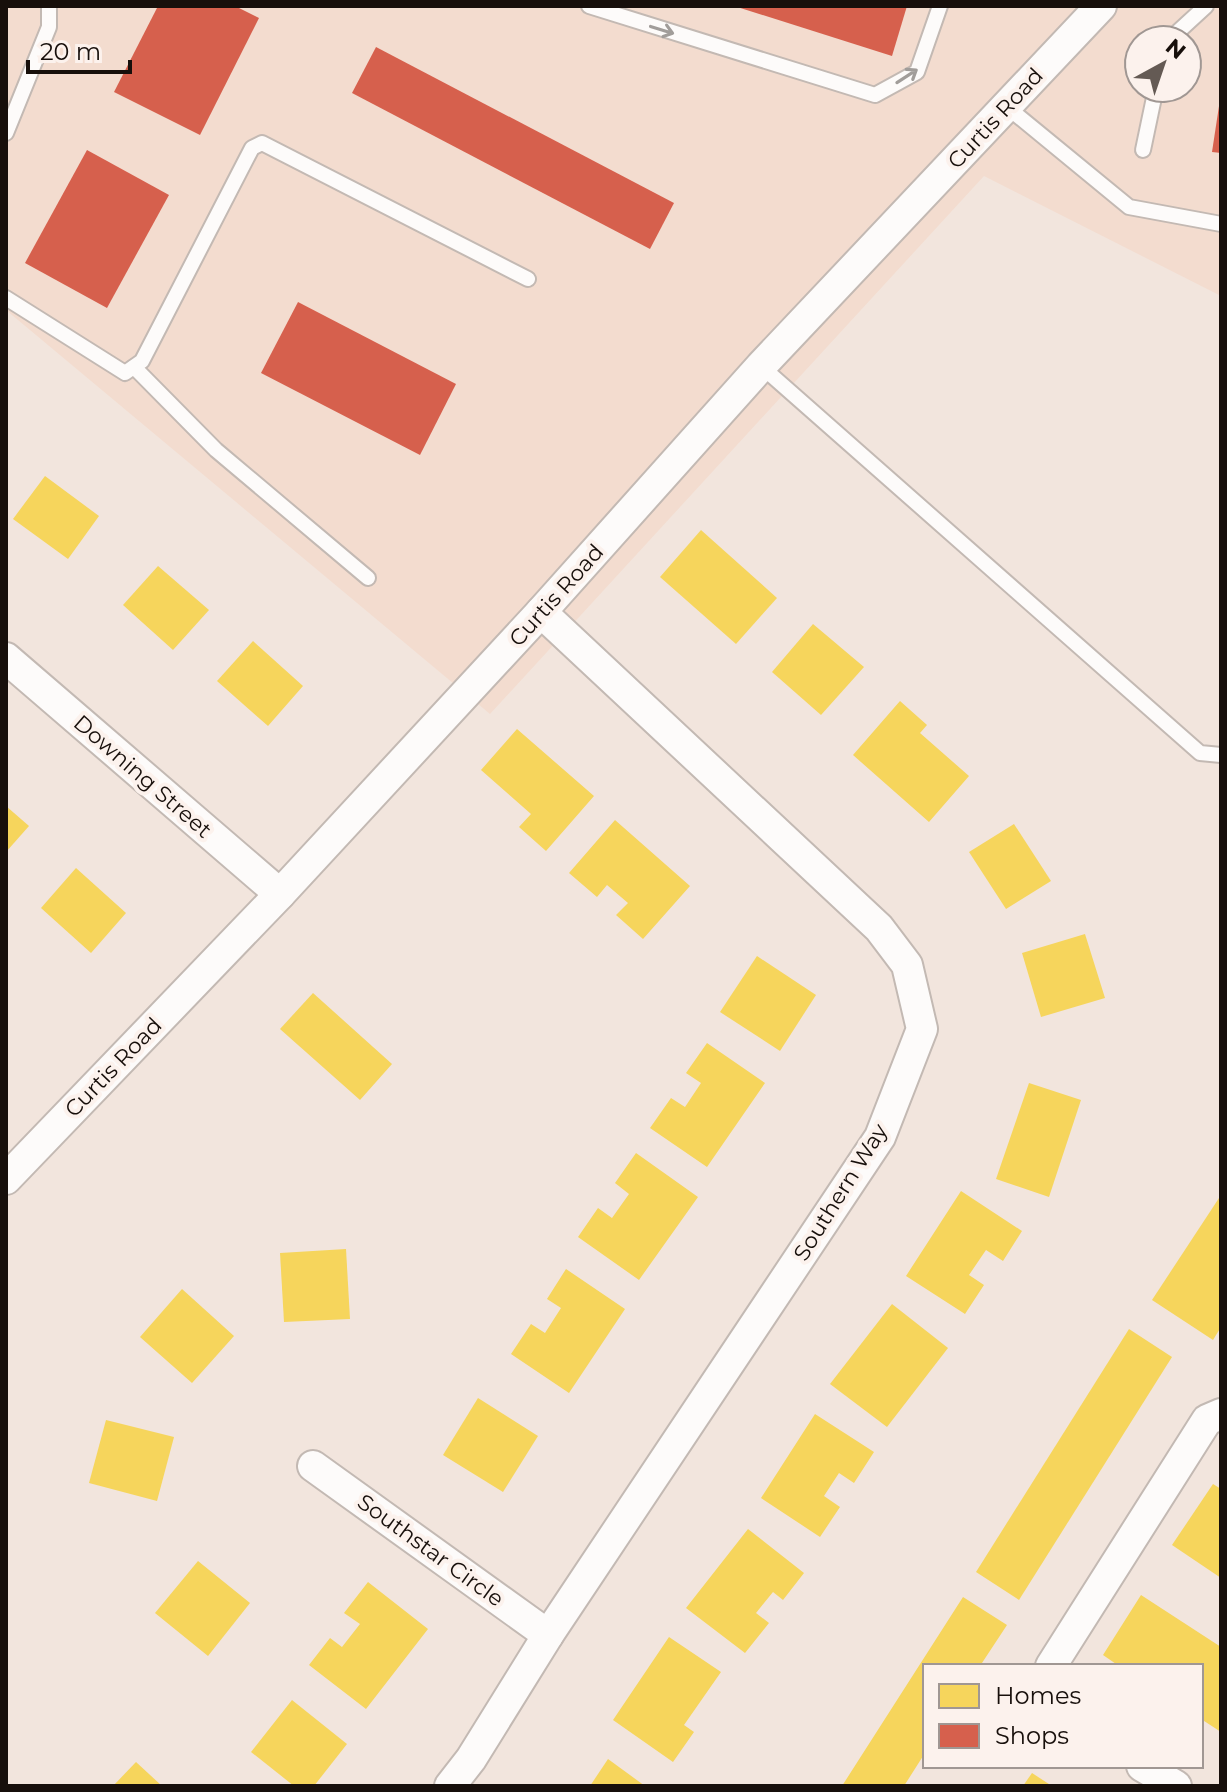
<svg xmlns="http://www.w3.org/2000/svg" width="1227" height="1792" font-family="Montserrat,sans-serif">
  <style>
    .built { fill: #f3dccf; fill-rule: evenodd }
    .homes { fill: #f6d55c }
    .shops { fill: #d6604d }
    .lines { fill: none; stroke-linecap: round; stroke-linejoin: round }
    .service-casing { stroke: #c3b9b3; stroke-width: 18 }
    .minor-casing { stroke: #c3b9b3; stroke-width: 34 }
    .service { stroke: #fdfbfa; stroke-width: 14 }
    .minor { stroke: #fdfbfa; stroke-width: 30 }
    .oneway { stroke: #a19d9a }
    .labels { text-anchor: middle; stroke-width: 8; stroke-linejoin: round; paint-order: stroke }
    .street-label { font-size: 22px; fill: #170f0b; stroke: #fcf2ed }
  </style>
  <rect width="100%" height="100%" fill="#f2e5dd"/>
  <path class="built" d="M 6,6 L 1221,6 L 1221,296 L 984,176 L 490,714 L 6,310 ZM 1139,40 L 1187,40 L 1187,88 L 1139,88 Z"/>
  <g class="homes">
    <polygon points="45,476 99,516 68,559 13,519"/>
    <polygon points="701,530 777,598 736,644 660,577"/>
    <polygon points="158,566 209,610 173,650 123,605"/>
    <polygon points="813,624 864,667 821,715 772,672"/>
    <polygon points="253,641 303,686 268,726 217,681"/>
    <polygon points="900,701 927,725 920,733 969,776 929,822 853,755"/>
    <polygon points="517,729 594,796 546,851 519,827 531,814 481,770"/>
    <polygon points="6,806 29,826 6,852"/>
    <polygon points="615,820 690,886 643,939 616,915 628,903 607,885 597,897 569,873"/>
    <polygon points="1014,824 1051,881 1006,909 969,852"/>
    <polygon points="76,868 126,913 91,953 41,908"/>
    <polygon points="1085,934 1105,998 1041,1017 1022,953"/>
    <polygon points="757,956 816,995 780,1051 720,1012"/>
    <polygon points="313,993 392,1064 360,1100 280,1029"/>
    <polygon points="707,1043 765,1083 707,1167 650,1128 671,1098 685,1107 701,1083 686,1073"/>
    <polygon points="1029,1083 1081,1100 1049,1197 996,1179"/>
    <polygon points="636,1153 698,1197 639,1280 578,1237 598,1208 612,1218 629,1194 615,1183"/>
    <polygon points="961,1191 1022,1231 1003,1261 986,1250 969,1275 984,1285 965,1314 906,1276"/>
    <polygon points="1221,1195 1221,1327 1213,1340 1152,1300"/>
    <polygon points="346,1249 350,1319 284,1322 280,1253"/>
    <polygon points="566,1269 625,1309 569,1393 511,1354 531,1324 545,1333 561,1308 547,1299"/>
    <polygon points="182,1289 234,1336 192,1383 140,1337"/>
    <polygon points="892,1304 948,1348 887,1427 830,1384"/>
    <polygon points="1129,1329 1172,1357 1019,1600 976,1572"/>
    <polygon points="478,1398 538,1436 503,1492 443,1455"/>
    <polygon points="815,1414 874,1452 854,1483 839,1473 824,1496 840,1507 820,1537 761,1498"/>
    <polygon points="106,1420 174,1437 157,1501 89,1483"/>
    <polygon points="1213,1484 1221,1489 1221,1578 1172,1545"/>
    <polygon points="748,1529 804,1573 783,1600 773,1592 756,1613 769,1623 745,1653 686,1608"/>
    <polygon points="198,1561 250,1603 208,1656 155,1613"/>
    <polygon points="368,1582 428,1629 366,1709 309,1665 330,1638 342,1647 360,1624 344,1613"/>
    <polygon points="1141,1595 1221,1647 1221,1732 1201,1719 1201,1666 1119,1666 1103,1655"/>
    <polygon points="963,1597 1007,1625 980,1666 925,1666 925,1753 904,1786 842,1786"/>
    <polygon points="669,1637 721,1672 684,1725 694,1732 673,1762 613,1720"/>
    <polygon points="292,1700 347,1744 314,1786 294,1786 251,1752"/>
    <polygon points="608,1759 645,1786 590,1786"/>
    <polygon points="136,1762 162,1786 113,1786"/>
    <polygon points="1032,1773 1052,1786 1023,1786"/>
  </g>
  <g class="shops">
    <polygon points="158,6 235,6 259,18 200,135 114,92"/>
    <polygon points="734,6 907,6 892,56"/>
    <polygon points="376,47 674,203 650,249 352,93"/>
    <polygon points="1219,106 1221,107 1221,153 1212,152"/>
    <polygon points="87,150 169,195 107,308 25,263"/>
    <polygon points="298,302 456,384 420,455 261,373"/>
  </g>
  <g class="lines">
    <g class="service-casing">
      <g id="service">
        <polyline points="589,6 875,95 917,72 940,6"/>
        <polyline points="1169,40 1206,6"/>
        <polyline points="1006,106 1129,207 1221,224"/>
        <polyline points="6,133 49,27 49,6"/>
        <polyline points="1143,150 1156,88"/>
        <polyline points="6,298 125,373 142,361 252,148 262,143 528,279"/>
        <polyline points="761,366 1200,753 1221,755"/>
        <polyline points="134,367 216,450 368,578"/>
      </g>
    </g>
    <g class="minor-casing">
      <g id="minor">
        <polyline points="6,658 280,894"/>
        <polyline points="6,1179 280,894 541,612 761,366 1101,6"/>
        <polyline points="313,1466 548,1635"/>
        <polyline points="1051,1666 1207,1420 1221,1414"/>
        <polyline points="1142,1766 1176,1786"/>
        <polyline points="450,1786 471,1759 548,1635 880,1137 922,1029 907,965 879,928 541,612"/>
      </g>
    </g>
    <use href="#service" class="service"/>
    <use href="#minor" class="minor"/>
  </g>
  <defs><path id="oneway-shaft" d="M-6 0H5M1.5-3L5.5 0L1.5 3" fill="none" stroke-width="1.6" stroke-linecap="round" stroke-linejoin="round" transform="scale(2)"/></defs>
  <g class="oneway">
    <use href="#oneway-shaft" transform="translate(662 30) rotate(17)"/>
    <use href="#oneway-shaft" transform="translate(907 76) rotate(-33)"/>
  </g>
  <g class="labels">
    <g class="street-label">
      <text transform="translate(995 118) rotate(-47)" y="8">Curtis Road</text>
      <text transform="translate(556 595) rotate(-48)" y="8">Curtis Road</text>
      <text transform="translate(143 776) rotate(41)" y="8">Downing Street</text>
      <text transform="translate(113 1067) rotate(-46)" y="8">Curtis Road</text>
      <text transform="translate(840 1192) rotate(-58)" y="8">Southern Way</text>
      <text transform="translate(431 1550) rotate(36)" y="8">Southstar Circle</text>
    </g>
  </g>
  <rect width="1227" height="1792" fill="none" stroke="#170f0b" stroke-width="16"/>
  <rect x="923" y="1664" width="280" height="104" fill="#fcf2ed" stroke="#a09793" stroke-width="2"/>
  <rect x="939" y="1684" width="40" height="24" fill="#f6d55c" stroke="#a09793" stroke-width="2"/>
  <text x="995" y="1704" font-size="24" fill="#170f0b">Homes</text>
  <rect x="939" y="1724" width="40" height="24" fill="#d6604d" stroke="#a09793" stroke-width="2"/>
  <text x="995" y="1744" font-size="24" fill="#170f0b">Shops</text>
  <g transform="translate(1163 64) rotate(40)"><circle r="38" fill="#fcf2ed" stroke="#a09793" stroke-width="2"/>
  <path d="M0-6L14 30L0 20L-14 30Z" fill="#645a54"/>
  <text y="-12" font-size="22" font-weight="bold" text-anchor="middle" fill="#170f0b">N</text>
  </g>
  <path d="M28 60v12h102v-12" fill="none" stroke="#170f0b" stroke-width="4"/>
  <text x="40" y="60" font-size="24" fill="#170f0b" stroke="#fcf2ed" stroke-width="6" paint-order="stroke">20 m</text>
</svg>
